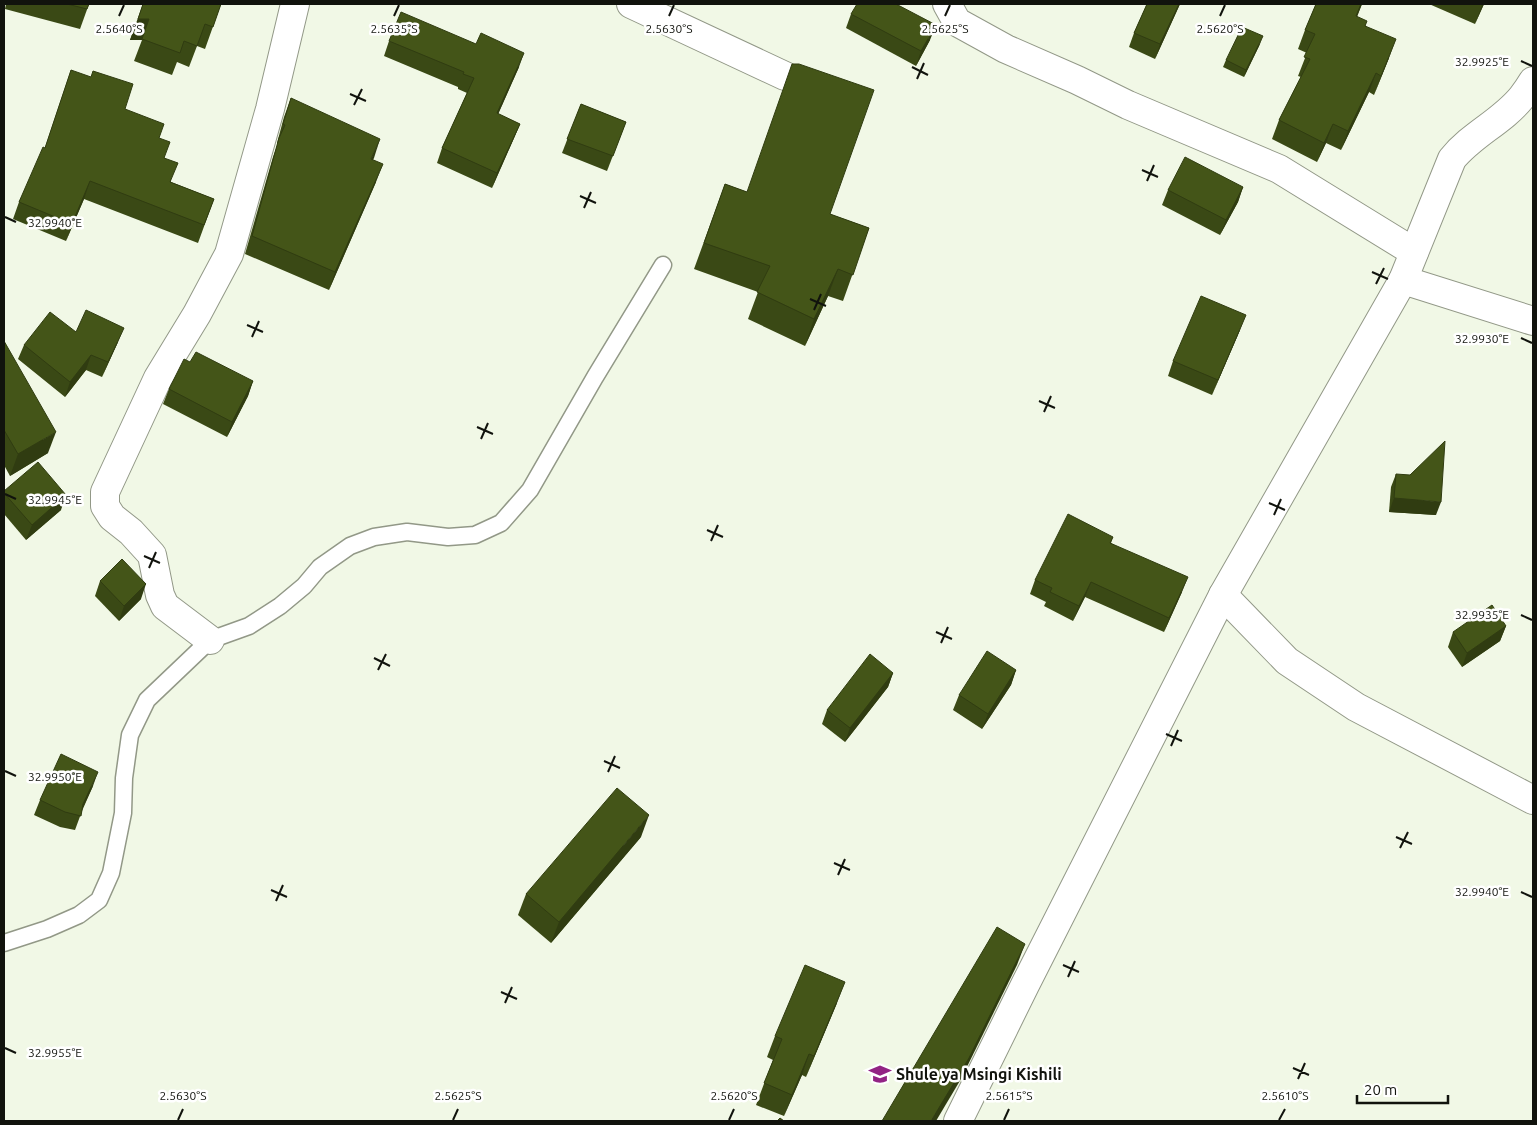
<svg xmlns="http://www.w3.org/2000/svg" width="1537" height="1125" font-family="Ubuntu,sans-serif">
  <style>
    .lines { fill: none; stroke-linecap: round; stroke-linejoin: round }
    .service-casing { stroke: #929887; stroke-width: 19 }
    .minor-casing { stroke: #929887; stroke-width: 30 }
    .service { stroke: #fff; stroke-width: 16 }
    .minor { stroke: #fff; stroke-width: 28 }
    .wall { fill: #3a4915 }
    .shaded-wall { fill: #303c11 }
    .building { fill: #445518; stroke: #303c11 }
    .ticks { fill: none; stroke: #11130d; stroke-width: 2 }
    .labels { text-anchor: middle; stroke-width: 5; stroke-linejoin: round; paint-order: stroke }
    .poi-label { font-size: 16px; font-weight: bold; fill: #11130d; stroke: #fff; text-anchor: start }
    .ticks-label { font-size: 12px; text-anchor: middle; fill: #11130d; stroke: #fff; stroke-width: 5; stroke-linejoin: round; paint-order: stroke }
  </style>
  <rect width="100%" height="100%" fill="#f1f8e6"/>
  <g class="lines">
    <g class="service-casing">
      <polyline id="service" points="4,943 47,929 79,915 99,900 111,873 123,813 124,778 130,735 147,700 210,640 249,626 280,606 304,586 320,567 350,546 374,537 407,532 448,537 475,535 501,523 530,490 595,377 663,265"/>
    </g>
    <g class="minor-casing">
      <g id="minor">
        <polyline points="631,4 785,76"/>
        <polyline points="947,4 957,22 1006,49 1077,80 1128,105 1279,169 1414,252"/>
        <polyline points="1403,280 1533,321"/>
        <polyline points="1223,595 1287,661 1356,707 1533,800"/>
        <polyline points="210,640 165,606 160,595 152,555 131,532 112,517 105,506 105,492 158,378 197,314 229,254 270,109 295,4"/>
        <path d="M 958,1121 L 1025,985 L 1223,595 L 1403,280 L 1452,159 C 1472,134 1502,122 1522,97 C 1526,92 1530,86 1533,81"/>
      </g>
    </g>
    <use href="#service" class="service"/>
    <use href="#minor" class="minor"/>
  </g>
  <g class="wall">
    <polygon points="6,4 89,4 80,29 5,9"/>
    <polygon points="143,4 221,4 205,49 197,46 189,67 177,62 172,75 134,61 142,40 130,40"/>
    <polygon points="1147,4 1180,4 1155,59 1129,47 1134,33"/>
    <polygon points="1316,4 1362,4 1357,17 1366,26 1389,58 1374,95 1369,92 1341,150 1326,143 1317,162 1272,139 1279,120 1301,77 1298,76 1307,53 1298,49 1305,30"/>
    <polygon points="1429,4 1484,4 1475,24"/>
    <polygon points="851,14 930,40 916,66 846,28"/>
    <polygon points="389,41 519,67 498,114 520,124 514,138 492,188 437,163 442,148 467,93 458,89 458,87 384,56"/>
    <polygon points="1260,44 1244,77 1223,67 1226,60"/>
    <polygon points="71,70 125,109 159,138 171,182 214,199 198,243 84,199 66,241 13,219 19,202 45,148"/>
    <polygon points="291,98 373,160 376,182 329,290 245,254 273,157 278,143 277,143 284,117"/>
    <polygon points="581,104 626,122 607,171 562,153"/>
    <polygon points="725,184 747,192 830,214 869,228 843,301 828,296 805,346 748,319 758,292 694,269"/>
    <polygon points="1243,187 1238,202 1220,235 1162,205 1168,190"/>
    <polygon points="1240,330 1212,395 1168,376 1173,361"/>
    <polygon points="4,341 48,453 10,476 4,465"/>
    <polygon points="118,342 102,377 86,370 65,397 18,359 24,345"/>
    <polygon points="190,362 253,381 248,396 227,437 163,404 169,389"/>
    <polygon points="1396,474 1436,515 1389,512 1391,487"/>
    <polygon points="4,491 61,510 26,540 4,514"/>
    <polygon points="1113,537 1111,543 1182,592 1164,632 1085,597 1073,621 1044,606 1046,602 1030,594 1035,580"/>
    <polygon points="100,581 141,599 119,621 95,596"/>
    <polygon points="1506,626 1500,641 1462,667 1448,647 1453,632"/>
    <polygon points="1016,670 1011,685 982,729 953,710 959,695"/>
    <polygon points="893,673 888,687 845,742 822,724 827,710"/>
    <polygon points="93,786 82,811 75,830 60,827 34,815 40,800"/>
    <polygon points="641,837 551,943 518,915 526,894"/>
    <polygon points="837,1003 806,1077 802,1075 784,1116 756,1105 773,1060 767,1057 775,1036"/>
  </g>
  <g class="shaded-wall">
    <polygon points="1179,4 1180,4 1155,59 1160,44"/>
    <polygon points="1361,4 1362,4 1349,35 1356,16"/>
    <polygon points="1482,4 1484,4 1475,24 1482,5"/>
    <polygon points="138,19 149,19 142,40 130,40"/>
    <polygon points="936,25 930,40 916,66 921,51"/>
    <polygon points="1263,36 1260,44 1244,77 1246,70"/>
    <polygon points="1396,39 1389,58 1374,95 1381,76"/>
    <polygon points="524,53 519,67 492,128 497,113"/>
    <polygon points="1376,73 1369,92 1341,150 1348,131"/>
    <polygon points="520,124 514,138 492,188 497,173"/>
    <polygon points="1333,124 1326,143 1317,162 1324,143"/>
    <polygon points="380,139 374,158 364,178 371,159"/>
    <polygon points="383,164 376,182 329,290 335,272"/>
    <polygon points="90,181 84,199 66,241 72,224"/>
    <polygon points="1243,187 1238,202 1220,235 1226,220"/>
    <polygon points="838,269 828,296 805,346 814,319"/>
    <polygon points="1246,315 1240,330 1212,395 1218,380"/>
    <polygon points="124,328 118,342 102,377 108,362"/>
    <polygon points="91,355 86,370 65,397 70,382"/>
    <polygon points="253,381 248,396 227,437 232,422"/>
    <polygon points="56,432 48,453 10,476 18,454"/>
    <polygon points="66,495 61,510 26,540 32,525"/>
    <polygon points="1394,498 1441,502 1436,515 1389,512"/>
    <polygon points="1188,577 1182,592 1164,632 1169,618"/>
    <polygon points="1091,582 1085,597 1073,621 1079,606"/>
    <polygon points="146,584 141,599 119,621 124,606"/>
    <polygon points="1506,626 1500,641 1462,667 1467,653"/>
    <polygon points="1016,670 1011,685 982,729 988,714"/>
    <polygon points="893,673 888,687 845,742 850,728"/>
    <polygon points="98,772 93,786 78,818 83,804"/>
    <polygon points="649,815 641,837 551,943 559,922"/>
    <polygon points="1025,944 1017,965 961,1079 936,1121 931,1121"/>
    <polygon points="845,982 837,1003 806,1077 814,1056"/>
    <polygon points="809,1054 802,1075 784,1116 792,1095"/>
  </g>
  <g class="building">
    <polygon points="67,4 89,4 87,9"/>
    <polygon points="143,4 221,4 213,27 205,24 197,46 184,41 180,53 142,39 149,19 138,19"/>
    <polygon points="857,4 896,4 936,25 921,51 851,14"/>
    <polygon points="1147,4 1179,4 1160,44 1134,33"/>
    <polygon points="1316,4 1361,4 1356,16 1367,21 1365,26 1396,39 1381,76 1376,73 1348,131 1333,124 1324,143 1279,120 1310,59 1304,57 1315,34 1305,30"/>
    <polygon points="401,12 476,44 481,33 524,53 497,113 520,124 497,173 442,148 474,78 463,74 464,72 389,41"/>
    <polygon points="1242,27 1263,36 1246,70 1226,60"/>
    <polygon points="792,64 799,64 874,90 830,214 869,228 853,275 838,269 814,319 757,292 770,266 704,243 725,184 747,192"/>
    <polygon points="71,70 91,77 93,71 133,84 125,109 164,124 159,138 170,142 164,158 178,163 170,182 214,199 204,225 90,181 72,224 19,202 43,147 45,148"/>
    <polygon points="291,98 380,139 371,159 383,164 335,272 252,236 279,138 285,125 283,124"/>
    <polygon points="581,104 626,122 613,156 567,139"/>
    <polygon points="1185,157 1243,187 1226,220 1168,190"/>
    <polygon points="1201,296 1246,315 1218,380 1173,361"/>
    <polygon points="86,310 124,328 108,362 91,355 70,382 24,345 50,312 76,332"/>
    <polygon points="4,341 56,432 18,454 4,430"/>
    <polygon points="196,352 253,381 232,422 169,389 184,359 190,362"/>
    <polygon points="1445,441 1441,502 1394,498 1396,474 1410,475"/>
    <polygon points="38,462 66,495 32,525 4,493 4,491"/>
    <polygon points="1068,514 1113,537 1110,543 1188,577 1169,618 1091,582 1079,606 1050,592 1052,588 1035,580"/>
    <polygon points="122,559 146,584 124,606 100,581"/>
    <polygon points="1492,605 1506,626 1467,653 1453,632"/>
    <polygon points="987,651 1016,670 988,714 959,695"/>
    <polygon points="870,654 893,673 850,728 827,710"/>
    <polygon points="61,754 98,772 83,804 81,816 65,812 40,800"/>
    <polygon points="617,788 649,815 559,922 526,894"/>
    <polygon points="997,927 1025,944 969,1058 931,1121 882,1121"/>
    <polygon points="805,965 845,982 814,1056 809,1054 792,1095 764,1083 782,1039 775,1036"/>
    <polygon points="780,1118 784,1121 777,1121"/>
  </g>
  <path class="ticks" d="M 119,16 L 124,5M 394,16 L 399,5M 669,16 L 674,5M 945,16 L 950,5M 1220,16 L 1225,5M 1521,61 L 1532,66M 912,67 L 928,75M 917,79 L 924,63M 350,94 L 366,101M 354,105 L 362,89M 1142,170 L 1158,177M 1147,181 L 1154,165M 580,196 L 596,203M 584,208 L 591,192M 5,217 L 16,222M 1372,272 L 1388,279M 1376,284 L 1384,268M 810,299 L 826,306M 814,310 L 821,294M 247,325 L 263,332M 252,337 L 259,321M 1521,338 L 1532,343M 1039,401 L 1055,408M 1044,412 L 1051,396M 477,427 L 493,434M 481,439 L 488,423M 5,494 L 16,499M 1269,503 L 1285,510M 1274,515 L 1281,499M 707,530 L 723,537M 711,541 L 718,525M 144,556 L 160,563M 149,568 L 156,552M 1521,615 L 1532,620M 936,632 L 952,639M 941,643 L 948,627M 374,658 L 390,666M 378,670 L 386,654M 1166,734 L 1182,741M 1171,746 L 1178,730M 604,761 L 620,768M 5,771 L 16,776M 608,772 L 615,756M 1396,837 L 1412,844M 1400,848 L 1408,832M 834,863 L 850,870M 838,875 L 845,859M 271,890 L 287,897M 1521,892 L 1532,897M 276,901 L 283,885M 1063,965 L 1079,972M 1068,977 L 1075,961M 501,992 L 517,999M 505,1003 L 512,987M 5,1048 L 16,1053M 1293,1068 L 1309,1075M 1298,1079 L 1305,1063M 178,1120 L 183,1109M 453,1120 L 458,1109M 729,1120 L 734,1109M 1004,1120 L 1009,1109M 1279,1120 L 1285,1109"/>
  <defs>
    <g id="school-bare" transform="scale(1.725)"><path d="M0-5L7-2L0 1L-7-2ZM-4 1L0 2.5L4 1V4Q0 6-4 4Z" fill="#922384" stroke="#fff" stroke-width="2.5" paint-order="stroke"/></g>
  </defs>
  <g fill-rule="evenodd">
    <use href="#school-bare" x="880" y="1074"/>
  </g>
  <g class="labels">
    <g class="poi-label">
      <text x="896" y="1080">Shule ya Msingi Kishili</text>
    </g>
  </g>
  <g class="ticks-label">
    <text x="119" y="33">2.5640°S</text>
    <text x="394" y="33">2.5635°S</text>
    <text x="669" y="33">2.5630°S</text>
    <text x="945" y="33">2.5625°S</text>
    <text x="1220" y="33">2.5620°S</text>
    <text x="1482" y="66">32.9925°E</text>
    <text x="55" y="227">32.9940°E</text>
    <text x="1482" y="343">32.9930°E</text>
    <text x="55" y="504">32.9945°E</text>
    <text x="1482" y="619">32.9935°E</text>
    <text x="55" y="781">32.9950°E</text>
    <text x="1482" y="896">32.9940°E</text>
    <text x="55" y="1057">32.9955°E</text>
    <text x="183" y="1100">2.5630°S</text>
    <text x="458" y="1100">2.5625°S</text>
    <text x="734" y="1100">2.5620°S</text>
    <text x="1009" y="1100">2.5615°S</text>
    <text x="1285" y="1100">2.5610°S</text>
  </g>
  <rect width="1537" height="1125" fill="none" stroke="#11130d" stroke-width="10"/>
  <path d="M1357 1095v8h91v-8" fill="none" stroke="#11130d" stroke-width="2.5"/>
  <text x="1364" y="1095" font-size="15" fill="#11130d" stroke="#ffffff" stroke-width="4" paint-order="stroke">20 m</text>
</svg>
